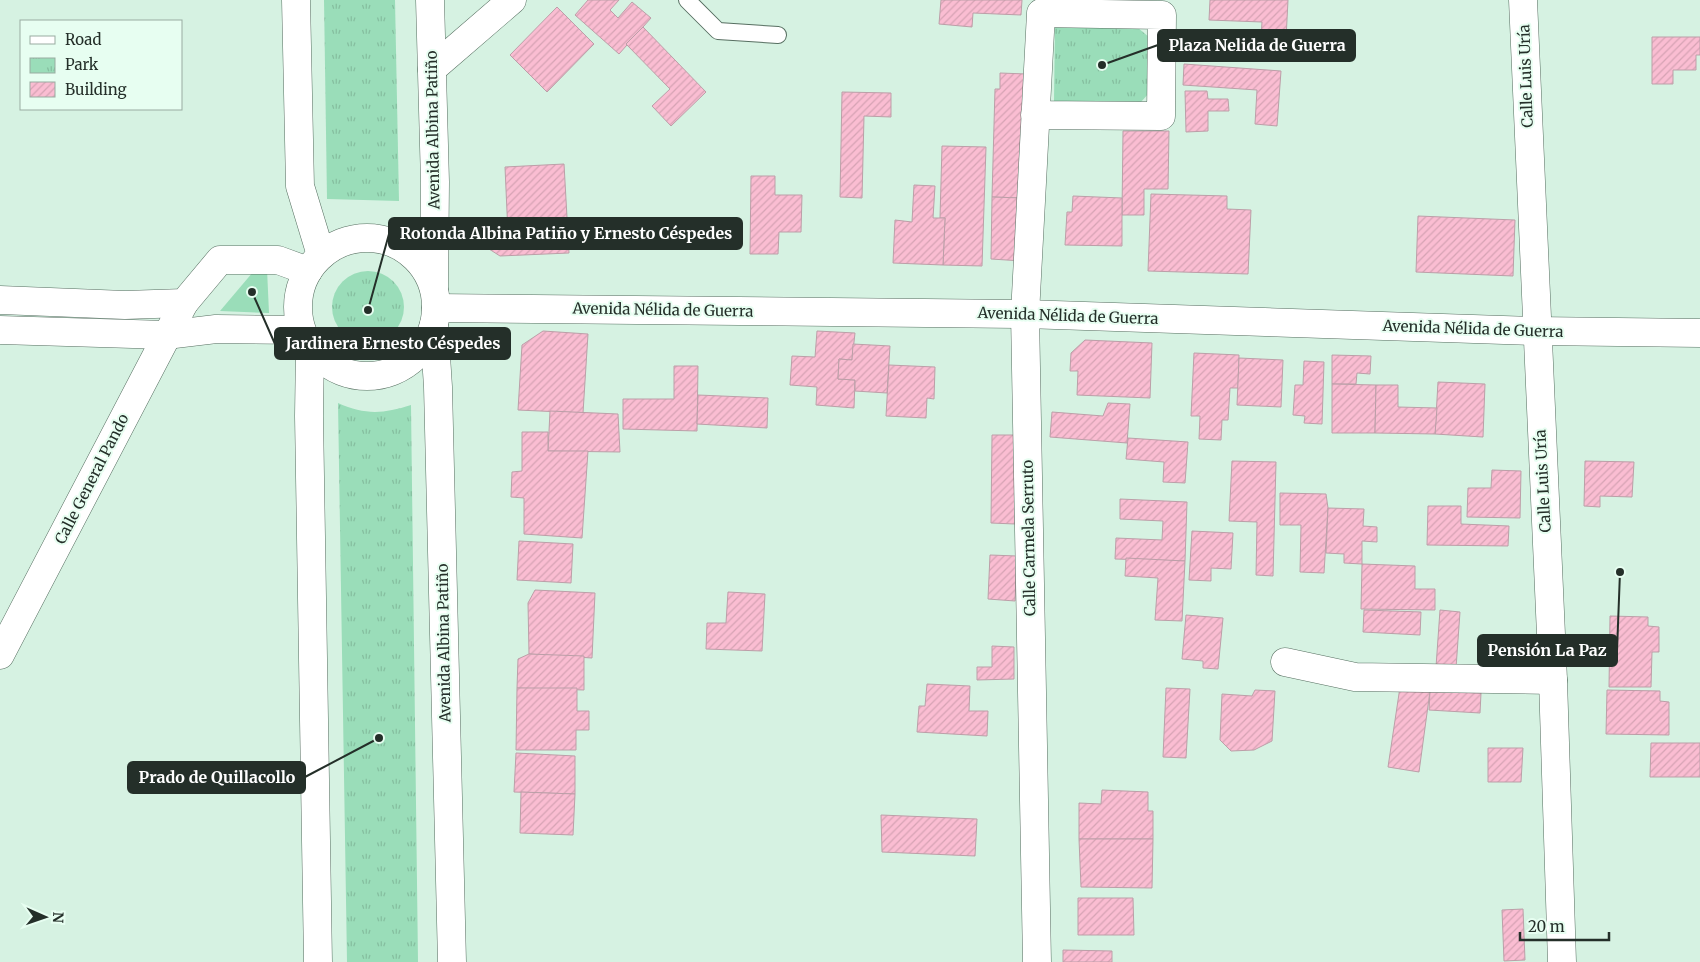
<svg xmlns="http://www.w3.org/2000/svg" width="1700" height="962" font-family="Merriweather,serif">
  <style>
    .grass { fill: #9addb9 }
    .park { fill: url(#park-tufts) }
    .building { fill: url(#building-hatch); stroke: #bc9fa8 }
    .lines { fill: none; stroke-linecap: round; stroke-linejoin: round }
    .service-casing { stroke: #566e60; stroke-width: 18 }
    .minor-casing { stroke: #566e60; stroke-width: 29 }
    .secondary-casing { stroke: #566e60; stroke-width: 29 }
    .primary-casing { stroke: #566e60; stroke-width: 29 }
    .trunk-casing { stroke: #566e60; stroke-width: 29 }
    .service { stroke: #fff; stroke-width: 16 }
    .minor { stroke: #fff; stroke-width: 28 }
    .secondary { stroke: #fff; stroke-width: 28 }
    .primary { stroke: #fff; stroke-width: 28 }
    .trunk { stroke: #fff; stroke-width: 28 }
    .labels { text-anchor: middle; stroke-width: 4; stroke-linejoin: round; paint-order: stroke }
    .street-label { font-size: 15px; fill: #242f29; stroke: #e7fef1 }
    .leader { fill: none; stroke: #242f29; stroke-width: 2 }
    .callout-dot { fill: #242f29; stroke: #e7fef1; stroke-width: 2 }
    .callout { fill: #242f29; stroke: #242f29; stroke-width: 2 }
    .callout-label { font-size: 16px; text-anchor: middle; font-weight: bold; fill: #fff }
  </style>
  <defs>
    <pattern id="park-tufts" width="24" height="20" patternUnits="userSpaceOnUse" patternTransform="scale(1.25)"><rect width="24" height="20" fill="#9addb9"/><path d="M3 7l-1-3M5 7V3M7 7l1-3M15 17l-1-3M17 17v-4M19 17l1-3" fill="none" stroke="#85be9f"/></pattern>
    <pattern id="building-hatch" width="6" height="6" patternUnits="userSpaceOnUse" patternTransform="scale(1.25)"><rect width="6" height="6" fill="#fabdd2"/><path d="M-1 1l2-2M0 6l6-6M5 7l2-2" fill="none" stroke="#d6a3b4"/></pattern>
  </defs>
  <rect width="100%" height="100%" fill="#d6f2e2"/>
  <polygon class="grass" points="267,269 269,313 220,311 253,272"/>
  <g class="park">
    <polygon points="324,0 395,0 399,201 327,199"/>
    <polygon points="1055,25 1138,28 1149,37 1149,93 1141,102 1054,101"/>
    <circle cx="368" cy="307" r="36"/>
    <path d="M 338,403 C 365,415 383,414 411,405 L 418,962 L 347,962 Z"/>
  </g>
  <g class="building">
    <polygon points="588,0 619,0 610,10 618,18 632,2 651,18 619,54 575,15"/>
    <polygon points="941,0 1022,0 1021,15 973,13 972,27 939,24"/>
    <polygon points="1210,0 1288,0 1286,39 1261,39 1262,22 1209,20"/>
    <polygon points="557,7 594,44 547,92 510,55"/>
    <polygon points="643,27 706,92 671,126 652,106 670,89 626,44"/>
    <polygon points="1652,37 1700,37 1700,55 1696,55 1696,70 1673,70 1673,84 1652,84"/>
    <polygon points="1184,64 1281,71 1277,126 1255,124 1257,90 1183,85"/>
    <polygon points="1000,73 1026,74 1022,198 992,197 995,89 1000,89"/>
    <polygon points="1185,91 1207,91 1208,99 1228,99 1229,111 1208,111 1208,131 1186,132"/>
    <polygon points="842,92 891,93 891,117 864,116 862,198 840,197"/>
    <polygon points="1123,131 1169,131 1168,189 1144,189 1144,215 1122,215"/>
    <polygon points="942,146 986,147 982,266 943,265 945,218 940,218"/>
    <polygon points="564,164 569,253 500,256 489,249 488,235 508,234 505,167"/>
    <polygon points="751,176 775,176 775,195 802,195 801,232 779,232 778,254 750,254"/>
    <polygon points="914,185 935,186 933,218 945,218 943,265 893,263 895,220 912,222"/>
    <polygon points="1151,194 1227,196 1227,209 1251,210 1248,274 1148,271"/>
    <polygon points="1073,196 1122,198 1122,246 1065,245 1067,212 1072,212"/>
    <polygon points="992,197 1022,198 1022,261 991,259"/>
    <polygon points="1418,216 1515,220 1513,276 1416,272"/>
    <polygon points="543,331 588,334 583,413 518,410 522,345"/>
    <polygon points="817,331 855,333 852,360 839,359 838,379 855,380 854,408 816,405 817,387 790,385 792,356 815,357"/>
    <polygon points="1085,340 1152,343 1150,398 1077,395 1078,371 1070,371 1071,353"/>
    <polygon points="853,344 890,346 887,393 855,391 855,380 838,379 839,359 852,360"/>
    <polygon points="1194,353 1239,355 1238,388 1230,388 1228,420 1222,420 1221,440 1199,439 1200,416 1191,416"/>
    <polygon points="1332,355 1371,356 1370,374 1357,373 1356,384 1332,384"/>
    <polygon points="1239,358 1283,360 1281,407 1237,405"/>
    <polygon points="1304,361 1324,362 1322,424 1304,423 1305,416 1293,415 1295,385 1303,385"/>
    <polygon points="889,365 935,367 934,399 927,398 926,418 886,416"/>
    <polygon points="674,366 698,366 697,431 623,429 623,399 674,399"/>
    <polygon points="1438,382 1485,384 1483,437 1435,434"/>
    <polygon points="1332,384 1376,385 1375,433 1332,433"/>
    <polygon points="1376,385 1398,385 1398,407 1437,408 1435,434 1375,433"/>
    <polygon points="698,395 768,398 767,428 697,424"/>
    <polygon points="1108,403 1130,404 1127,443 1050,437 1052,412 1103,416"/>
    <polygon points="550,411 618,414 620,452 548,451"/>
    <polygon points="522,432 548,432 548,451 588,451 582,538 524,534 524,498 511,497 512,472 522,471"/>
    <polygon points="992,435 1015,435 1015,524 991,523"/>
    <polygon points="1128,438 1188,442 1185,483 1163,482 1164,462 1126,459"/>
    <polygon points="1232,461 1276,462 1273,576 1256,575 1257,522 1229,521"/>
    <polygon points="1585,461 1634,462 1632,497 1600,496 1600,507 1584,506"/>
    <polygon points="1492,470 1521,471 1520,518 1467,517 1468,488 1491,488"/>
    <polygon points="1280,493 1326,494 1328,508 1324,573 1300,572 1301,525 1280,525"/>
    <polygon points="1120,499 1187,502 1185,561 1115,559 1116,538 1162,540 1163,521 1120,519"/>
    <polygon points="1428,506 1461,506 1461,524 1509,526 1508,546 1427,545"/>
    <polygon points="1328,508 1364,509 1363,526 1377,527 1377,542 1362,541 1362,564 1344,563 1344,554 1326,553"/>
    <polygon points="1192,531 1233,533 1231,569 1211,568 1211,581 1189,580"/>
    <polygon points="519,541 573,544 571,583 517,580"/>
    <polygon points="990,555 1017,556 1015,601 988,599"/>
    <polygon points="1126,558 1185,561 1182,621 1155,620 1158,578 1125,576"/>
    <polygon points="1362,564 1415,566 1415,589 1435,589 1435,610 1361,609"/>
    <polygon points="535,590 595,593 592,658 529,654 528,603"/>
    <polygon points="728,592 765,594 762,651 706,649 707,623 726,623"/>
    <polygon points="1364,610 1421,612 1420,635 1363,632"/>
    <polygon points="1440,610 1460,612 1456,668 1436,667"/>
    <polygon points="1186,615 1223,618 1218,669 1203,668 1203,661 1182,659"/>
    <polygon points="1610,616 1648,617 1648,626 1659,627 1659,652 1652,652 1651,687 1609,687"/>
    <polygon points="992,646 1014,647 1014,679 977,680 977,667 992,667"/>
    <polygon points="529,654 584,656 584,690 517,688 518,659"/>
    <polygon points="927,684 970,686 969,711 988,711 987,736 917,732 919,706 925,706"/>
    <polygon points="1400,687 1430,691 1419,772 1388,767"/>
    <polygon points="517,688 577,688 577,711 589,711 589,730 576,730 576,750 516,750"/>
    <polygon points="1166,688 1190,689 1186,758 1163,757"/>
    <polygon points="1255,690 1275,691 1272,741 1254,750 1231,751 1220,740 1222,694 1252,696"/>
    <polygon points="1607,690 1660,691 1660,701 1669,702 1669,735 1606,734"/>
    <polygon points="1430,691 1481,693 1480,713 1429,710"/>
    <polygon points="1651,743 1700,743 1700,777 1650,777"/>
    <polygon points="1488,748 1523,748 1521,782 1488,782"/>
    <polygon points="516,753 575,756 575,794 514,792"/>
    <polygon points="1102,790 1148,792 1148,811 1153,811 1153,839 1079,839 1079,803 1101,804"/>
    <polygon points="521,792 575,794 573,835 520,833"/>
    <polygon points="881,815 977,819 975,856 882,852"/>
    <polygon points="1079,839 1153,839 1152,888 1081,887"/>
    <polygon points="1078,898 1133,898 1134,935 1078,935"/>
    <polygon points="1523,909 1525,960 1504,961 1502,910"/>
    <polygon points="1063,950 1112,951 1112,962 1063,962"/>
  </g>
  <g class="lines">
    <g class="service-casing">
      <polyline id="service" points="687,0 718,31 778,35"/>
    </g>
    <g class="minor-casing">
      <g id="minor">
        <polyline points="1523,0 1553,680 1562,962"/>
        <polyline points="1035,115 1161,116 1162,15 1041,13 1025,314 1037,962"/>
        <polyline points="0,655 184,303"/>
        <polyline points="1285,662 1355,677 1553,680"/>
      </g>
    </g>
    <g class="secondary-casing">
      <polyline id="secondary" points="432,69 512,0"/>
    </g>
    <g class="primary-casing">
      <g id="primary">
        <polyline points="434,325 438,387 452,962"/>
        <polyline points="310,347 309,416 318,962"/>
      </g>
    </g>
    <g class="trunk-casing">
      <g id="trunk">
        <polyline points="296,0 300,186 321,255"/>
        <polyline points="430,0 435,182 434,288"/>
        <circle cx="367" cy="307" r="69"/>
        <polyline points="0,300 125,305 184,303 220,260 278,260 308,271"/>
        <polyline points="436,308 1025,314 1536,331 1700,333"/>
        <polyline points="0,330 166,335 216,329 301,330"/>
      </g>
    </g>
    <use href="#service" class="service"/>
    <use href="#minor" class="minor"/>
    <use href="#secondary" class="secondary"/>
    <use href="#primary" class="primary"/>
    <use href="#trunk" class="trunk"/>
  </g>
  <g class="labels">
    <g class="street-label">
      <text transform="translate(1526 76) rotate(-92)" y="5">Calle Luis Uría</text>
      <text transform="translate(433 130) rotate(-91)" y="5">Avenida Albina Patiño</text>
      <text transform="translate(663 310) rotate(1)" y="5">Avenida Nélida de Guerra</text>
      <text transform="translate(1068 316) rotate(2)" y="5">Avenida Nélida de Guerra</text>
      <text transform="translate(1473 329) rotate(2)" y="5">Avenida Nélida de Guerra</text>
      <text transform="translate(92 479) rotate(-63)" y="5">Calle General Pando</text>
      <text transform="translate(1543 481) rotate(-93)" y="5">Calle Luis Uría</text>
      <text transform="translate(1029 538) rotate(-91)" y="5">Calle Carmela Serruto</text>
      <text transform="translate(444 643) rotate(-91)" y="5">Avenida Albina Patiño</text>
    </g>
  </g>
  <path class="leader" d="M1102 65L1158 45M368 310L389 234M252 292L275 344M1620 572L1617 651M379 738L305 777"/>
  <g class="callout-dot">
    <circle cx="1102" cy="65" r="5"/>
    <circle cx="368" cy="310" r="5"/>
    <circle cx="252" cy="292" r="5"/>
    <circle cx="1620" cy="572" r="5"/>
    <circle cx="379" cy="738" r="5"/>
  </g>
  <g class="callout">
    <rect x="1158" y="30" width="197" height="31" rx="5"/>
    <rect x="389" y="218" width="353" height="31" rx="5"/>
    <rect x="275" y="328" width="235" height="31" rx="5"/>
    <rect x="1478" y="635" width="139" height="31" rx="5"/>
    <rect x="128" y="762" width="177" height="31" rx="5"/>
  </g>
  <g class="callout-label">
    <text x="1257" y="51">Plaza Nelida de Guerra</text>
    <text x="566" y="239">Rotonda Albina Patiño y Ernesto Céspedes</text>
    <text x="393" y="349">Jardinera Ernesto Céspedes</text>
    <text x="1547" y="656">Pensión La Paz</text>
    <text x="217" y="783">Prado de Quillacollo</text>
  </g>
  <rect x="20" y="20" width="162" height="90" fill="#e7fef1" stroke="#99aba1"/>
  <rect x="30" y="36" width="25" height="8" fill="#ffffff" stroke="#99aba1"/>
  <text x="65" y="45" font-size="15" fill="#242f29">Road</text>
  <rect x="30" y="58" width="25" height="15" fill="url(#park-tufts)" stroke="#99aba1"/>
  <text x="65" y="70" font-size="15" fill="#242f29">Park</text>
  <rect x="30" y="82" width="25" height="15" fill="url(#building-hatch)" stroke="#99aba1"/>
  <text x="65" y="95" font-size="15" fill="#242f29">Building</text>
  <g transform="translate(45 917) rotate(92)" stroke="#e7fef1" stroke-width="4" paint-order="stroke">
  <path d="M0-4L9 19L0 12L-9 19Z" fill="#242f29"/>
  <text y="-8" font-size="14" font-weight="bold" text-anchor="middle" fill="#242f29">N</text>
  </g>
  <path d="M1520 932v8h89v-8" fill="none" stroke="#242f29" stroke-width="2.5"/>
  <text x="1528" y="932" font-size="15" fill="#242f29" stroke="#e7fef1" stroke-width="4" paint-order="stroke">20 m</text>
</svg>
